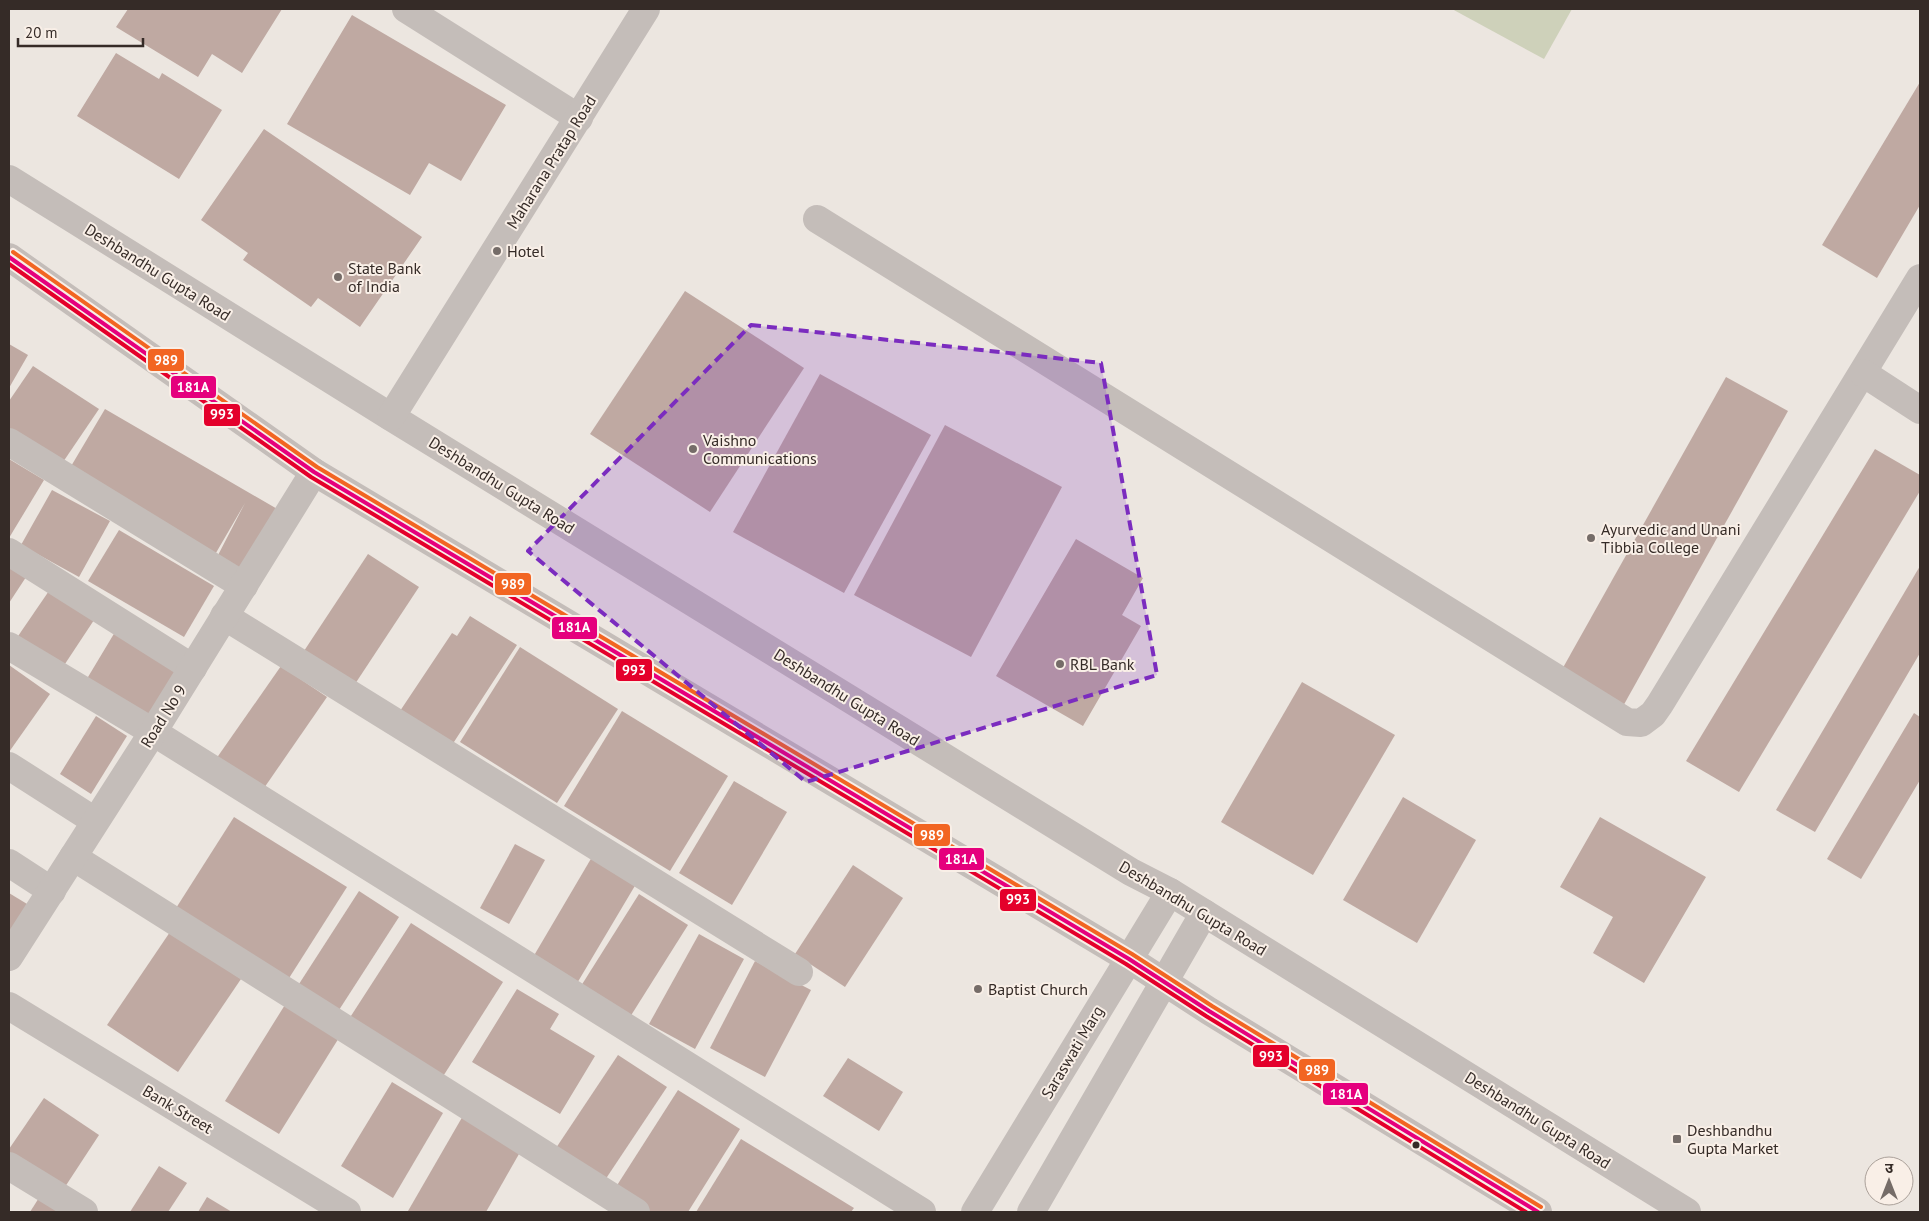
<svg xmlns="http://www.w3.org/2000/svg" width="1929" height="1221" font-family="'PT Sans','Noto Sans Devanagari',sans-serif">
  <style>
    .green { fill: #ced1ba }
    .building { fill: #bfa9a2 }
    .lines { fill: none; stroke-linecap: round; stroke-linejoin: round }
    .minor { stroke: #c4bdb9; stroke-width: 28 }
    .tertiary { stroke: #c4bdb9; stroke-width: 28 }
    .bus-1-casing { stroke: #f9efe7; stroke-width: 8 }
    .bus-2-casing { stroke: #f9efe7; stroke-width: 8 }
    .bus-3-casing { stroke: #f9efe7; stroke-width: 8 }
    .bus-1 { stroke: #e5007d; stroke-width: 4 }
    .bus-2 { stroke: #e4002b; stroke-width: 4 }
    .bus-3 { stroke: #f26522; stroke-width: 4 }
    .marked { fill: #7b2cbf; fill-opacity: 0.2; stroke: #7b2cbf; stroke-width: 4; stroke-dasharray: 10 6; stroke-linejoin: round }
    .poi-dot { fill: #756c68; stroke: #f9efe7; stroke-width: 2 }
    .bus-dot { fill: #352b27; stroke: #f9efe7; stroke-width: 2 }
    .labels { text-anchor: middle; stroke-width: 4; stroke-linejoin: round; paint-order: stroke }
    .street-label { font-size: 16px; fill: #352b27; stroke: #f9efe7 }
    .poi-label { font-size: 16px; fill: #352b27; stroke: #f9efe7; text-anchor: start }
    .line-badge { stroke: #f9efe7; stroke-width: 2 }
    .badge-label { font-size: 14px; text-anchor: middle; font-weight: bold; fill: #fff }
  </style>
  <rect width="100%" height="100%" fill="#ece6e0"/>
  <polygon class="green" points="1452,9 1572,9 1544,59"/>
  <g class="building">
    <polygon points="128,9 282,9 242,73 212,54 198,77 116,27"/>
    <polygon points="352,15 506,105 461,181 429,163 410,195 287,124"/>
    <polygon points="116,53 159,79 162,73 222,110 179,179 77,116"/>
    <polygon points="1920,82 1920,205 1877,278 1822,245"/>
    <polygon points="264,129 422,237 360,327 318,298 311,307 243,260 248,253 201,220"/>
    <polygon points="685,291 804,368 710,512 590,434"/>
    <polygon points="9,344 28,355 9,388"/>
    <polygon points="33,366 99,409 61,465 9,432 9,401"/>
    <polygon points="820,374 931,435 844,593 733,532"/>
    <polygon points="1726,377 1788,411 1622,708 1560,673"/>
    <polygon points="105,409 279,510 246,573 216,559 245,503 213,558 67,473"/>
    <polygon points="945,425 1062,487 971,657 854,595"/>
    <polygon points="1875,449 1920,475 1920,491 1739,792 1686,761"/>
    <polygon points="9,459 44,480 9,538"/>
    <polygon points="52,490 110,521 79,577 21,545"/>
    <polygon points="119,530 214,586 184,637 88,581"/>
    <polygon points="1076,539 1143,578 1122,615 1141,626 1083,726 996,676"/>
    <polygon points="368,554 419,587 355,684 304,651"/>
    <polygon points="9,557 30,571 9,603"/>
    <polygon points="1920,566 1920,653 1815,832 1776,810"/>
    <polygon points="53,585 98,614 59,673 14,642"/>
    <polygon points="470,616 517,645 452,745 400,711 452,633 457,636"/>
    <polygon points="115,632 184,674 154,723 85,682"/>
    <polygon points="520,647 618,709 557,803 460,742"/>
    <polygon points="9,665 50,694 9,752"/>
    <polygon points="281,666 327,697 262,791 216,759"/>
    <polygon points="1302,682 1395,735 1313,875 1221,822"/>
    <polygon points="622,711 728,776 670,871 564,806"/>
    <polygon points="1914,713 1920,717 1920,780 1861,879 1827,859"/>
    <polygon points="96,716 127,736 91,794 60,774"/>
    <polygon points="734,781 787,812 732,905 679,873"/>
    <polygon points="1403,797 1476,840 1417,943 1343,900"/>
    <polygon points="234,817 347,887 284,986 171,916"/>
    <polygon points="1600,817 1706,877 1644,983 1593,953 1613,917 1560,887"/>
    <polygon points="515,844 545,860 509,924 480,908"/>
    <polygon points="592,857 636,884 573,990 529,964"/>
    <polygon points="853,865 903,898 845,987 795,954"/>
    <polygon points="359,891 399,917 339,1010 299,984"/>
    <polygon points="9,893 32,907 9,943"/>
    <polygon points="639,894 688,925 630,1017 581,986"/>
    <polygon points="411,923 503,982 442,1078 349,1019"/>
    <polygon points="170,932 241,979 178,1072 107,1025"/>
    <polygon points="699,934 744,959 695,1049 649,1024"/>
    <polygon points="755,961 811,990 765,1077 710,1048"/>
    <polygon points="517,989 559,1014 550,1029 595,1056 560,1114 472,1062"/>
    <polygon points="288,1000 342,1033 279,1134 225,1101"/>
    <polygon points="618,1055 667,1087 603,1183 554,1151"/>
    <polygon points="848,1058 903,1092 879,1131 823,1096"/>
    <polygon points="392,1082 443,1113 393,1198 341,1166"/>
    <polygon points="678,1090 740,1129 688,1212 649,1212 614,1190"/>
    <polygon points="44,1098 99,1135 61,1193 9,1158 9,1149"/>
    <polygon points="464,1114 523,1147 486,1212 411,1212 408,1211"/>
    <polygon points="741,1139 854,1208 851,1212 696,1212"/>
    <polygon points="159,1166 187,1183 168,1212 130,1212"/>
    <polygon points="42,1193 71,1212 30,1212"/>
    <polygon points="207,1197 232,1212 198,1212"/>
  </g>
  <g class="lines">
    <g class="minor">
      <polyline points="406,9 579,118"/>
      <polyline points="817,219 1627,722 1641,723 1653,714 1660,704 1920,278"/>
      <polyline points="1863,373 1920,410"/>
      <polyline points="9,442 244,586"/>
      <polyline points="9,552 193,668"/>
      <polyline points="224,616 799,972"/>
      <polyline points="9,646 153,732 922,1212"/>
      <polyline points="9,766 95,821"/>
      <polyline points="73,857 636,1212"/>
      <polyline points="9,863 52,891"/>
      <polyline points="9,1166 84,1212"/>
    </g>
    <g class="tertiary">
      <polyline points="9,179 391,417 1131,872 1170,892 1687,1212"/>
      <polyline points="9,257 314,472 1129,959 1209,1011 1538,1212"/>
      <polyline points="391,417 646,9"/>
      <polyline points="9,957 153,732 314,472"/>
      <polyline points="9,1006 347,1212"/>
      <polyline points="975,1212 1170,892"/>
      <polyline points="1031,1212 1204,913"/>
    </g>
    <g class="bus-1-casing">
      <polyline id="bus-1" points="9,257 314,472 1129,959 1209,1011 1538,1212"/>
    </g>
    <g class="bus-2-casing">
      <polyline id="bus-2" points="9,264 311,477 1126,964 1206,1016 1526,1212"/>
    </g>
    <g class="bus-3-casing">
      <polyline id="bus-3" points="13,252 317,467 1132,954 1212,1006 1541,1207"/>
    </g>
    <use href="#bus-1" class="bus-1"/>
    <use href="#bus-2" class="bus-2"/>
    <use href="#bus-3" class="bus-3"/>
  </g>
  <path class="marked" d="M 751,325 L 1101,363 L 1157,675 L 806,782 L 528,551 Z"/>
  <g class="poi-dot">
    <circle cx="497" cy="251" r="5"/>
    <circle cx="338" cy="277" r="5"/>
    <circle cx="693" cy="449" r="5"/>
    <circle cx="1591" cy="538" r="5"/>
    <circle cx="1060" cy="664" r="5"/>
    <circle cx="978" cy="989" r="5"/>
    <rect x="1672" y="1134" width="10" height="10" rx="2.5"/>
  </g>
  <circle class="bus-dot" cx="1416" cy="1145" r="4.5"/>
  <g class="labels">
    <g class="street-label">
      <text transform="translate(551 162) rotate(-58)" y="6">Maharana Pratap Road</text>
      <text transform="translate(158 272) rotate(32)" y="6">Deshbandhu Gupta Road</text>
      <text transform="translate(502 485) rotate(32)" y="6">Deshbandhu Gupta Road</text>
      <text transform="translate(847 697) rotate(32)" y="6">Deshbandhu Gupta Road</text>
      <text transform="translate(163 716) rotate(-58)" y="6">Road No 9</text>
      <text transform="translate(1193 908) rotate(31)" y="6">Deshbandhu Gupta Road</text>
      <text transform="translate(1072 1052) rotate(-59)" y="6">Saraswati Marg</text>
      <text transform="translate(178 1109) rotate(31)" y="6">Bank Street</text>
      <text transform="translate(1538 1120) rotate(32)" y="6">Deshbandhu Gupta Road</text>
    </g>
    <g class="poi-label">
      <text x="507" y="257">Hotel</text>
      <text x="348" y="274">State Bank<tspan x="348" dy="18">of India</tspan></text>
      <text x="703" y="446">Vaishno<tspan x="703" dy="18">Communications</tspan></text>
      <text x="1601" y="535">Ayurvedic and Unani<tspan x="1601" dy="18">Tibbia College</tspan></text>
      <text x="1070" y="670">RBL Bank</text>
      <text x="988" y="995">Baptist Church</text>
      <text x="1687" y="1136">Deshbandhu<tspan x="1687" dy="18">Gupta Market</tspan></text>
    </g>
  </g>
  <g class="line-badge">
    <rect x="147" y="348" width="38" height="24" rx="5" fill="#f26522"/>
    <rect x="170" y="375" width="47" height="24" rx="5" fill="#e5007d"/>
    <rect x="203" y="403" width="38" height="24" rx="5" fill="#e4002b"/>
    <rect x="494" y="572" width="38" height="24" rx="5" fill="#f26522"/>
    <rect x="551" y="616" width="47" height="24" rx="5" fill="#e5007d"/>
    <rect x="615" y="658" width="38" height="24" rx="5" fill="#e4002b"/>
    <rect x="913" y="823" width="38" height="24" rx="5" fill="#f26522"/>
    <rect x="938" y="847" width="47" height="24" rx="5" fill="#e5007d"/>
    <rect x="999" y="888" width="38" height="24" rx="5" fill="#e4002b"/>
    <rect x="1252" y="1044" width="38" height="24" rx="5" fill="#e4002b"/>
    <rect x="1298" y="1058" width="38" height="24" rx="5" fill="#f26522"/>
    <rect x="1322" y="1082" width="47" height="24" rx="5" fill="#e5007d"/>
  </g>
  <g class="badge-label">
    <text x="166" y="365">989</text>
    <text x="193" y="392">181A</text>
    <text x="222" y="419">993</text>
    <text x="513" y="589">989</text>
    <text x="574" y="632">181A</text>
    <text x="634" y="675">993</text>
    <text x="932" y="840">989</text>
    <text x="961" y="864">181A</text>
    <text x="1018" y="904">993</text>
    <text x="1271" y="1061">993</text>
    <text x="1317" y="1075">989</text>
    <text x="1346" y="1099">181A</text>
  </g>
  <rect width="1929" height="1221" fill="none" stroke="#352b27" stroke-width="20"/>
  <g transform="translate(1889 1181)"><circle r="24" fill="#f9efe7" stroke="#aba19a"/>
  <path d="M0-4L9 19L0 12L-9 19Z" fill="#756c68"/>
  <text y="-8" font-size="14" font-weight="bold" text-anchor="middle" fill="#352b27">उ</text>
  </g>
  <path d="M18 38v8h125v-8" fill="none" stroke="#352b27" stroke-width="2.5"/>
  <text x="25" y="38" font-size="15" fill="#352b27" stroke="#f9efe7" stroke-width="4" paint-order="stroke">20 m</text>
</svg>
